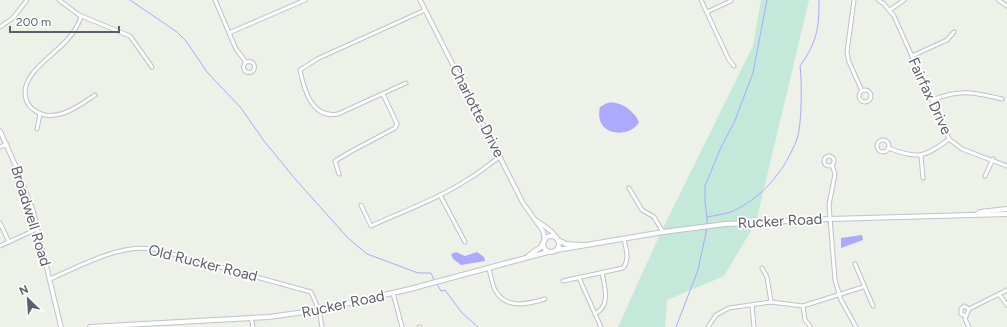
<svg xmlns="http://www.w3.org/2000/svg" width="1007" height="327" font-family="Figtree,sans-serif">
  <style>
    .green { fill: #c4e8da }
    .water { fill: #ada9ff }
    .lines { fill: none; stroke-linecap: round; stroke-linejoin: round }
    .stream { stroke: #ada9ff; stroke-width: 1 }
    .minor-casing { stroke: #c2c0c8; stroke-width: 5 }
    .tertiary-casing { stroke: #c2c0c8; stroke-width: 5.5 }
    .secondary-casing { stroke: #c3c1ca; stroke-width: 6 }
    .minor { stroke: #fff; stroke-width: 3 }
    .tertiary { stroke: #fff; stroke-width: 3.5 }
    .secondary { stroke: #fff; stroke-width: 4 }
    .labels { text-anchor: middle; stroke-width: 3.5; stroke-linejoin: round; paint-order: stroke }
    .street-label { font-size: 15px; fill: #605e68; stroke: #fff }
  </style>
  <rect width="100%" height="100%" fill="#edf1e7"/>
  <polygon class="green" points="761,0 809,0 756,222 724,276 667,300 665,327 618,327 661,232 753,46"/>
  <g class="water">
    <path d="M 607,103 C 620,100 634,111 639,122 C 630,139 593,137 600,107 Z"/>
    <polygon points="862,235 863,240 841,248 841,238"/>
    <polygon points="456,252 465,256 477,252 484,257 485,261 461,265 453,259 451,254"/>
  </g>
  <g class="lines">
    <g class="stream">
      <polyline points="130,0 177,32 186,41 207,72 241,108 264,141 296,180 348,238 367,254 386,261 418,273 431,273 434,280"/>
      <polyline points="707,217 705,202 705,186 722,145 734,123 753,73 767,0"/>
      <path d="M 707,225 L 707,217 C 717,215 729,214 737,209 C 765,195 786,168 797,139 C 802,124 802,82 800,66 C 817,42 819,29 819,0"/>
      <polyline points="437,284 441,291 445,290 462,313 478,327"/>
      <polyline points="676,327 698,270 707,228"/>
    </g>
    <g class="minor-casing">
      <g id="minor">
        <polyline points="59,0 79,15 130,36 152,67"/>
        <polyline points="215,0 236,49 246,62"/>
        <polyline points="701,0 729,60 734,66"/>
        <polyline points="854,0 847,52 849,62 862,91"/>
        <polyline points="878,0 884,4 894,16 949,139 962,149 1007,166"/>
        <polyline points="998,0 1007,6"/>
        <polyline points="890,10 904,0"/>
        <polyline points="707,12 731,1"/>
        <path d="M 81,17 C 78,25 74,33 67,40 C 55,54 25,72 25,92 C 25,99 28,106 34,110 C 54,125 79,106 95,95"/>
        <polyline points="0,27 13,18 27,0"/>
        <polyline points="229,33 305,0"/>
        <polyline points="912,56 947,40 954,32"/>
        <circle cx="249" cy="67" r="5.5"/>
        <path d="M 406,83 L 338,114 C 312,119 304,90 300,70 L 317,59 L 425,10"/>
        <circle cx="865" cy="96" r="6"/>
        <path d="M 932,100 C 960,89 973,92 1002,99"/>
        <polyline points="37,129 40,114"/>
        <circle cx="883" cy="146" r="6"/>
        <polyline points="0,147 7,144"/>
        <path d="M 888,148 C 918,159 924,158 949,139"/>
        <polyline points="921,156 923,178"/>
        <circle cx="829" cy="161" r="5"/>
        <polyline points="832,165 835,174 829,205 835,280 841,300 856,327"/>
        <polyline points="339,174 335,161 350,152 395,128 397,124 383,94"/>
        <polyline points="985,176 993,159"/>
        <polyline points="629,188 642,210 654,217 663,232"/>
        <polyline points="440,195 465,242"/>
        <path d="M 361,205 L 371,226 C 404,211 440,198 470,178 C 481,172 490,163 500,157"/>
        <polyline points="0,223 9,242"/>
        <polyline points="0,246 37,229"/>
        <polyline points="855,264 873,306"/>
        <polyline points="762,268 767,277 771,302"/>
        <path d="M 489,269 C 491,276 492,284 495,290 C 506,310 528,304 545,299"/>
        <polyline points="579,278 601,327"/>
        <path d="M 50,279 C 83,265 118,244 154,249 L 311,292 L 319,310 L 322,327"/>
        <path d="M 563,281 L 623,268 C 630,259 626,249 624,239"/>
        <polyline points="393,293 402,327"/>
        <polyline points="999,294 1007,305"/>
        <polyline points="752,305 754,327"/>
        <polyline points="803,306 805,320 810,326"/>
        <path d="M 595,314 C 611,305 605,288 602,273"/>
        <polyline points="966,316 961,314 961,309 964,306 969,309"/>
        <polyline points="251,317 253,327"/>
        <polyline points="419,327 420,327"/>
        <polyline points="708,327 716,315 729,308 771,302 803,306 863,287"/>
        <polyline points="969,327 965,319 969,309 1007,290"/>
      </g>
    </g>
    <g class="tertiary-casing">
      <g id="tertiary">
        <polyline points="420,0 523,203 543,231 545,240"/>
        <polyline points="0,131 17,169 33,211 61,327"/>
        <polyline points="537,221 551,231 557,238"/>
      </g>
    </g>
    <g class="secondary-casing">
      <g id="secondary">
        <polyline points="977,214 980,212 1007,209"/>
        <circle cx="551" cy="244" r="8"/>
        <polyline points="558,240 566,244 583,245"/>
        <polyline points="557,250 663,232 725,224 830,219 1007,214"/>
        <polyline points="528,256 541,247 544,242"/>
        <polyline points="90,327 269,317 319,310 410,289 548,252"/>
      </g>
    </g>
    <use href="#minor" class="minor"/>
    <use href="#tertiary" class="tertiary"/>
    <use href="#secondary" class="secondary"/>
  </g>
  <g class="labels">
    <g class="street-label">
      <text transform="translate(930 96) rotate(65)" y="5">Fairfax Drive</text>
      <text transform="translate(477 111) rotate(63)" y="5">Charlotte Drive</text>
      <text transform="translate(31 216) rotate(73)" y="5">Broadwell Road</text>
      <text transform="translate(780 221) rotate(-3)" y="5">Rucker Road</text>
      <text transform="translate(203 263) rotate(14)" y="5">Old Rucker Road</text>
      <text transform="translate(343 304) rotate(-12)" y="5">Rucker Road</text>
    </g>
  </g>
  <g transform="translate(28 299) rotate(335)" stroke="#ffffff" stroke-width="3" paint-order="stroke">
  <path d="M0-3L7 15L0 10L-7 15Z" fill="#605e68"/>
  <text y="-6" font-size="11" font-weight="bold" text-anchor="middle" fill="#605e68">N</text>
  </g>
  <path d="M10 26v6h109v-6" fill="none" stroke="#605e68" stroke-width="2"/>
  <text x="16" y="26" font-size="12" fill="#605e68" stroke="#ffffff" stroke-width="3" paint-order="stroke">200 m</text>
</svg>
